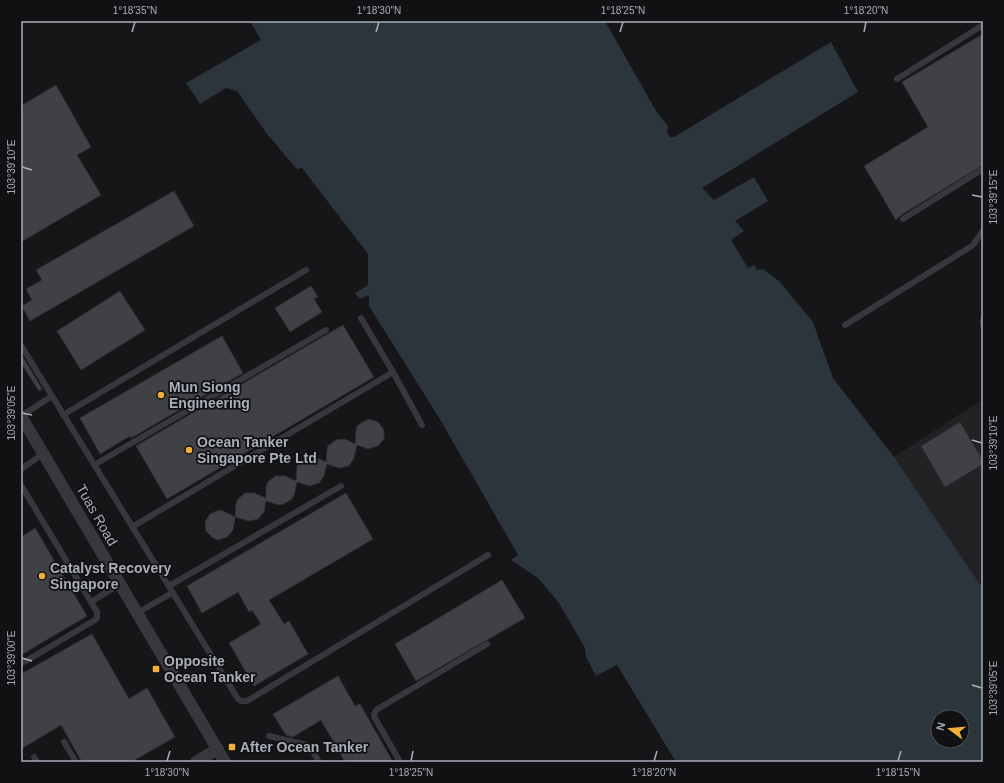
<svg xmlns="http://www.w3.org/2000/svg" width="1004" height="783" font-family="Helvetica,sans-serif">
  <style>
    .built { fill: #222225 }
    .water { fill: #2c353c; fill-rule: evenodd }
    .building { fill: #404145; stroke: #303034 }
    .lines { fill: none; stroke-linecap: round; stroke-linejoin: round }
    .service { stroke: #37383d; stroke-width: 6 }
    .minor { stroke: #37383d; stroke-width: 12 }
    .ticks { fill: none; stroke: #a8adb8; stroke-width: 1.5 }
    .poi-dot { fill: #f2b134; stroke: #111113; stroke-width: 1.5 }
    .labels { text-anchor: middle; stroke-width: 3.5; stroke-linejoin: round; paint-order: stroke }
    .poi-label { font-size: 14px; font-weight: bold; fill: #a8adb8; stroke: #111113; text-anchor: start }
    .street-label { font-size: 14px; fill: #a8adb8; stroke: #111113 }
    .neatline { fill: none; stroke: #a8adb8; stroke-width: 1.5 }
    .ticks-label { font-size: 10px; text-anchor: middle; fill: #a8adb8 }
  </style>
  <rect width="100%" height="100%" fill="#161618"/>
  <polygon class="built" points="983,399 983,602 894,457"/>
  <path class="water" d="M 250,21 L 605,21 L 656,111 L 668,126 L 667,132 L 670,137 L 674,137 L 831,42 L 858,92 L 702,188 L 714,200 L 754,177 L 768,201 L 735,221 L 744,231 L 731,240 L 748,268 L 754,265 L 757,270 L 763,269 L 779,281 L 813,322 L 833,378 L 894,457 L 983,589 L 983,762 L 676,762 L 617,665 L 596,676 L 586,657 L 585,648 L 559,603 L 538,578 L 511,560 L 518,555 L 441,421 L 369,306 L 369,295 L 360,299 L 355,293 L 368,285 L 368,254 L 302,168 L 297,169 L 267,134 L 237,91 L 226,88 L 200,104 L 186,83 L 261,40 ZM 938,717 L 962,717 L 962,741 L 938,741 Z"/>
  <g class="building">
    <polygon points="983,34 983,165 901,215 896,220 864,166 928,127 902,82"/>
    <polygon points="56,85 91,147 77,155 101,195 21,242 21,106"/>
    <polygon points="174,191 194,226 30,321 22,306 32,300 26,289 42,280 36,270"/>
    <polygon points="311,286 318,297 314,299 322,312 290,332 275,308"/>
    <polygon points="120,291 145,330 81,370 57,331"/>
    <polygon points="343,325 374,377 167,499 136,446"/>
    <polygon points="222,336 243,373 131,438 130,436 100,454 80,418"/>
    <polygon points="21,354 42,389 39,391 21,363"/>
    <polygon points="369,419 378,422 384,430 384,439 378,446 368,449 357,445 354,458 349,466 339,468 327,464 324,476 319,483 309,486 297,482 294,495 292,499 284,504 279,505 266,501 264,512 258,519 249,521 235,517 233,530 227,537 218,540 213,538 206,531 205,522 210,514 219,510 223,511 235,517 236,503 238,499 245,493 254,493 266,498 266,487 268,482 275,476 285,476 296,481 297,468 298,463 306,457 315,457 326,462 327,450 328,446 336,440 345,439 355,444 356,431 357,426 361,423"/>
    <polygon points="960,422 983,461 983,464 945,487 921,446"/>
    <polygon points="346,493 373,539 269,600 284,624 289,621 308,654 254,686 229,643 261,624 252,610 249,612 238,592 202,613 187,586"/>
    <polygon points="35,528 87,616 21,655 21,537"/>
    <polygon points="502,580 525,618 416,681 395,644"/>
    <polygon points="92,634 129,699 147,688 175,737 131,762 82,762 61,725 21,749 21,674"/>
    <polygon points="338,676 355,706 360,704 393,762 345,762 321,720 293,737 286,735 273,714"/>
  </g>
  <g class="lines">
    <g class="service">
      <polyline points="897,79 983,25"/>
      <polyline points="903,219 983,169"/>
      <polyline points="361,318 393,372"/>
      <polyline points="983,320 983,325"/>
      <polyline points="845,325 967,249 973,245 983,231"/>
      <polyline points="22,347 238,699 241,701 247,701 488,555"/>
      <polyline points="63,415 306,270"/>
      <polyline points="21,416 52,396"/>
      <polyline points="94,465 326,330"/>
      <polyline points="21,469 43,454"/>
      <polyline points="21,485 97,612 97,618 95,620 21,664"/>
      <polyline points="132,527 393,372 422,425"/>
      <polyline points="169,586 341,486"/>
      <polyline points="91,602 120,584"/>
      <polyline points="137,613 172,593"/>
      <polyline points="269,736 307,745 310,747 319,762"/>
      <polyline points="64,742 76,762"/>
      <polyline points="34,757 37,762"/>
      <polyline points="400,762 375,718 374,715 376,710 487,644"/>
    </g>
    <g class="minor">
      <polyline points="21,416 225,762"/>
      <polyline points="196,762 218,749"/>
    </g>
  </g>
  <path class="ticks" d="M 132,32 L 135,22M 376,32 L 379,22M 620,32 L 623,22M 864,32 L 866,22M 22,167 L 32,170M 972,195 L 982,197M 22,413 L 32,415M 972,440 L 982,443M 22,658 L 32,661M 972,685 L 982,688M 167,761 L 170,751M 411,761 L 413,751M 654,761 L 657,751M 898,761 L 901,751"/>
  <g class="poi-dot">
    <circle cx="161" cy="395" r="4"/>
    <circle cx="189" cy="450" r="4"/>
    <circle cx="42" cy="576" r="4"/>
    <rect x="152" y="665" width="8" height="8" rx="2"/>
    <rect x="228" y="743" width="8" height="8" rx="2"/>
  </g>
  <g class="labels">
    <g class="poi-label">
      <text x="169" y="392">Mun Siong<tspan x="169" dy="16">Engineering</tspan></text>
      <text x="197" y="447">Ocean Tanker<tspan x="197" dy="16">Singapore Pte Ltd</tspan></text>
      <text x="50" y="573">Catalyst Recovery<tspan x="50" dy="16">Singapore</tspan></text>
      <text x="164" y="666">Opposite<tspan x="164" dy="16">Ocean Tanker</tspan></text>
      <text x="240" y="752">After Ocean Tanker</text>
    </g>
    <g class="street-label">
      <text transform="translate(97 515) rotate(60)" y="5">Tuas Road</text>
    </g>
  </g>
  <rect width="1004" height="783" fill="none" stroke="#111113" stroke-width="44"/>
  <g transform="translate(950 729) rotate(286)"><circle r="19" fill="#111113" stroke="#4d4f55"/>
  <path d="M0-3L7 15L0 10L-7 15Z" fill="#f2b134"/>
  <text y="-6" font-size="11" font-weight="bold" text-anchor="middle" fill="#a8adb8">N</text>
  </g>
  <rect x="22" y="22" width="960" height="739" class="neatline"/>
  <g class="ticks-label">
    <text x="135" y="14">1°18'35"N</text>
    <text x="379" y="14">1°18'30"N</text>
    <text x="623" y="14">1°18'25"N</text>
    <text x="866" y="14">1°18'20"N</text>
    <text transform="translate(11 167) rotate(-90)" y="4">103°39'10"E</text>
    <text transform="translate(993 197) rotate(-90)" y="4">103°39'15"E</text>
    <text transform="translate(11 413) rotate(-90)" y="4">103°39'05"E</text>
    <text transform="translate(993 443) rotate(-90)" y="4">103°39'10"E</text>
    <text transform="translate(11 658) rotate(-90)" y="4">103°39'00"E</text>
    <text transform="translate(993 688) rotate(-90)" y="4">103°39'05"E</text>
    <text x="167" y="776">1°18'30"N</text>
    <text x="411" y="776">1°18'25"N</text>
    <text x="654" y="776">1°18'20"N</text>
    <text x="898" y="776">1°18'15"N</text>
  </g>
</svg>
